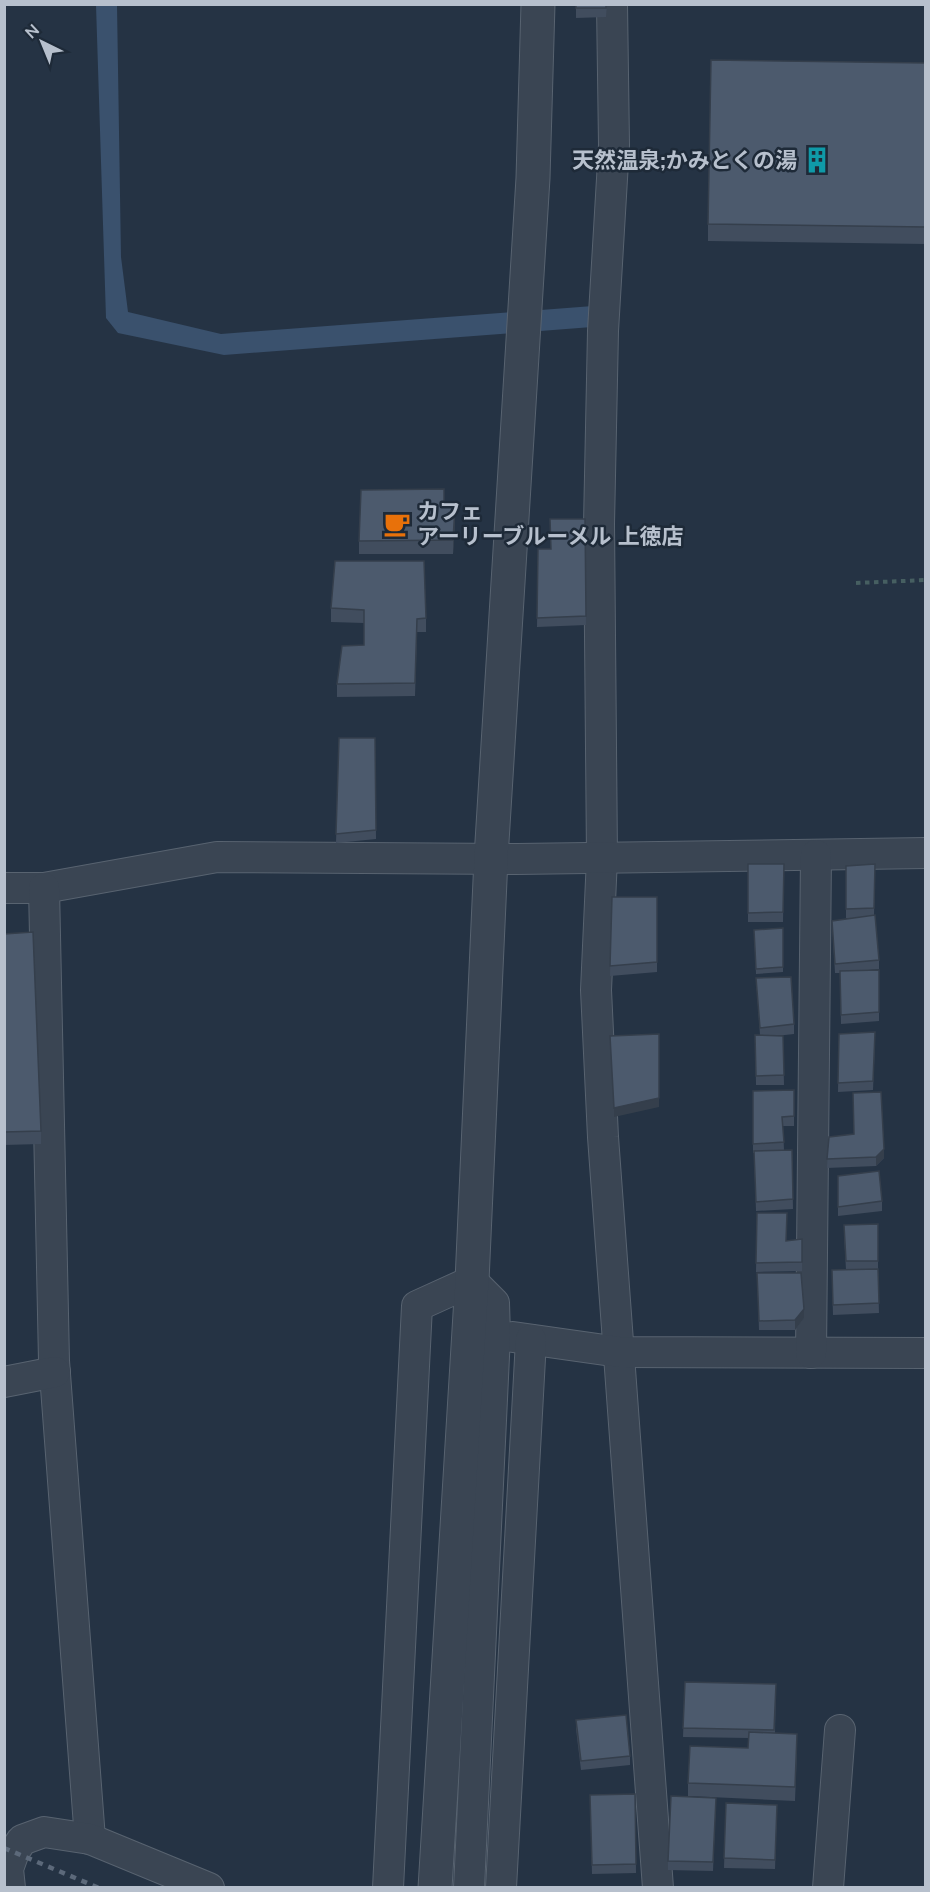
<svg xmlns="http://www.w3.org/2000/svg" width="930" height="1892" font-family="Mulish,'Noto Sans JP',sans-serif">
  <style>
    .water { fill: #3a516d }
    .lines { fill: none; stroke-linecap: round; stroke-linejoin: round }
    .minor-casing { stroke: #586370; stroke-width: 32 }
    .tertiary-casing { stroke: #586370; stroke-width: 35 }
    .path { stroke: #465f61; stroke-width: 4; stroke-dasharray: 4.5 4.5; stroke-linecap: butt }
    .minor { stroke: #3a4553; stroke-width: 30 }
    .tertiary { stroke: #3a4553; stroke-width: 33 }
    .rail { stroke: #5c697a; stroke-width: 4.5; stroke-dasharray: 6 6; stroke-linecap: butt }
    .wall { fill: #414d5e }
    .shaded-wall { fill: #353f4c }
    .building { fill: #4c5a6d; stroke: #353f4c; stroke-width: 1.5 }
    .labels { text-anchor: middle; stroke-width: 5; stroke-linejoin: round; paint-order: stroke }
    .poi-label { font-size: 22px; font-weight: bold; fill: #b7c0cd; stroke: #1e2a38; text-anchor: end }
  </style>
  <rect width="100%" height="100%" fill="#253344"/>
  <polygon class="water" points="96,5 117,5 121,257 128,312 221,334 593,306 592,327 224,355 118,333 106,318"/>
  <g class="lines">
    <g class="minor-casing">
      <g id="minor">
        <polyline points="612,4 614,145 603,331 599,524 602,858 596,990 603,1137 658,1888"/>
        <polyline points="4,888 44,888 217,857 517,859 926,853"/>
        <polyline points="44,888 54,1361 90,1839"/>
        <polyline points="513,1337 619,1352 926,1353"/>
        <polyline points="811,1353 816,855"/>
        <polyline points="4,1382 55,1372"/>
        <polyline points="10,1888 8,1869 14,1852 22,1840 44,1832 90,1839 209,1888"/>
        <polyline points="388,1888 417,1306 472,1281 494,1303 495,1335 469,1888"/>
        <polyline points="501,1888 531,1340"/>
        <polyline points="828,1888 840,1730"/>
      </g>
    </g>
    <g class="tertiary-casing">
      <polyline id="tertiary" points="435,1888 472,1281 491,858 533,178 538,4"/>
    </g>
    <polyline class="path" points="856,583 926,580"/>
    <use href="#minor" class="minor"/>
    <use href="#tertiary" class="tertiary"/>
    <polyline class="rail" points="4,1848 99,1888"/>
  </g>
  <g class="wall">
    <polygon points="576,4 607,4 606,17 576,18"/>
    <polygon points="926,63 926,244 708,241 708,224"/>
    <polygon points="444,507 455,520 453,554 359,554 359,541"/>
    <polygon points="585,519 586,625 537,627 538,549 551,549"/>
    <polygon points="335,561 426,618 426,632 417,632 415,696 337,697 337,684 364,645 364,623 331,622 331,608"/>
    <polygon points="339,738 375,738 376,839 336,843"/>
    <polygon points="748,864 784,864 783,922 748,922"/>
    <polygon points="875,864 874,916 879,960 879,969 868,970 879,970 879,1021 841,1024 840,973 835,973 832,921 858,918 846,918 846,866"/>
    <polygon points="612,897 657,897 657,972 610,976"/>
    <polygon points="783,928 783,972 756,974 754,930"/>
    <polygon points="4,934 41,1131 41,1144 4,1145"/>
    <polygon points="756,978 794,1024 794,1034 776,1036 783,1036 784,1085 756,1085 755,1035 760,1035"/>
    <polygon points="839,1034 875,1041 873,1090 838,1092"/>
    <polygon points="794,1090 794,1126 783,1126 784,1150 792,1150 793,1209 756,1211 754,1153 753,1153 753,1091"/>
    <polygon points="829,1137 884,1158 876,1166 827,1168"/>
    <polygon points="838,1176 882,1201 882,1211 838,1216"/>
    <polygon points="757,1213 786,1241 802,1239 802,1271 756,1272"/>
    <polygon points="878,1224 878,1269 879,1313 833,1315 832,1279 846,1270 844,1234"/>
    <polygon points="757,1273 804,1318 795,1330 759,1330"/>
    <polygon points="685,1682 776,1684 775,1733 797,1748 795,1801 688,1796 688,1783 748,1748 748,1738 683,1737"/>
    <polygon points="576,1720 630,1756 630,1765 581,1770 576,1729"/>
    <polygon points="635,1794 636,1873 592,1874 590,1795"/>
    <polygon points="716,1798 713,1871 668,1870 668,1861"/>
    <polygon points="726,1803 777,1805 775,1869 724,1868"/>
  </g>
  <g class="shaded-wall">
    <polygon points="455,507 455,520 453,554 453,540"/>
    <polygon points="659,1098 659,1107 614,1117 614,1108"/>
    <polygon points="884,1149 884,1158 876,1166 876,1157"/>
    <polygon points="804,1309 804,1318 795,1330 795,1320"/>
  </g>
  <g class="building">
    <rect x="576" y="4" width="30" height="4"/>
    <polygon points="711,60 926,63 926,227 708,224"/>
    <polygon points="444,489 444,507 455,507 453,540 359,541 361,490"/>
    <polygon points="550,519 585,519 586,616 537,618 538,549 551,549"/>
    <polygon points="335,561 424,561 426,618 417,619 415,683 337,684 342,646 364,645 364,610 331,608"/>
    <polygon points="339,738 375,738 376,830 336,834"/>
    <polygon points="748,864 784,864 783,912 748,913"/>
    <polygon points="875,864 874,908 846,909 846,866"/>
    <polygon points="612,897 657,897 657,962 610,966"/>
    <polygon points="875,915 879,960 835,964 832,921"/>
    <polygon points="783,928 783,967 756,969 754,930"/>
    <polygon points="33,932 41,1131 4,1132 4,934"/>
    <polygon points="879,970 879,1012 841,1015 840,971"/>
    <polygon points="791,977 794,1024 760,1028 756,978"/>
    <polygon points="875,1032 873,1081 838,1083 839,1034"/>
    <polygon points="659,1034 659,1098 614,1108 610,1036"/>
    <polygon points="755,1035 783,1036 784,1075 756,1076"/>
    <polygon points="794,1090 794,1116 782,1117 784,1142 753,1144 753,1091"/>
    <polygon points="881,1092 884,1149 876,1157 827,1159 829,1137 854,1134 853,1093"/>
    <polygon points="792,1150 793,1199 756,1202 754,1151"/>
    <polygon points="879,1171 882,1201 838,1207 838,1176"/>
    <polygon points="757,1213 787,1213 786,1241 802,1239 802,1262 756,1263"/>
    <polygon points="878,1224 878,1261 846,1261 844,1225"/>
    <polygon points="878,1269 879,1303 833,1305 832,1270"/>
    <polygon points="757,1273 801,1273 804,1309 795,1320 759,1321"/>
    <polygon points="685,1682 776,1684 774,1730 683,1728"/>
    <polygon points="626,1715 630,1756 581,1761 576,1720"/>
    <polygon points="749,1732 797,1734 795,1787 688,1783 690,1746 748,1748"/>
    <polygon points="635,1794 636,1864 592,1865 590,1795"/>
    <polygon points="671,1796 716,1798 713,1862 668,1861"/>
    <polygon points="726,1803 777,1805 775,1860 724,1858"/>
  </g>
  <defs>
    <g id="building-bare" transform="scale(2.07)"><path d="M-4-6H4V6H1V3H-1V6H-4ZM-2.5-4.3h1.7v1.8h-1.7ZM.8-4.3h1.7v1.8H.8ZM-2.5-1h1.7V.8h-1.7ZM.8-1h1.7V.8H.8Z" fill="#0f9aa8" stroke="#1e2a38" stroke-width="2.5" paint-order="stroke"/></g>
    <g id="cafe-bare" transform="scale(2.07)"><path d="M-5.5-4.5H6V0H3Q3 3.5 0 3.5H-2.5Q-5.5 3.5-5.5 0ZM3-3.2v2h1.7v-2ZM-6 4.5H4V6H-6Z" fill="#e8710a" stroke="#1e2a38" stroke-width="2.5" paint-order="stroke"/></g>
  </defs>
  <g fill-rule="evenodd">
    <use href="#building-bare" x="817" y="160"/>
    <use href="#cafe-bare" x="397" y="524"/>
  </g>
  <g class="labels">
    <g class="poi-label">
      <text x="797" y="168">天然温泉;かみとくの湯</text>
      <text x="417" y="519" text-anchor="start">カフェ<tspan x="417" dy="25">アーリーブルーメル 上徳店</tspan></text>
    </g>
  </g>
  <rect width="930" height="1892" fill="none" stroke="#b7c0cd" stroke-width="12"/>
  <g transform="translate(42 42) rotate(317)" stroke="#1e2a38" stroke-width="4.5" paint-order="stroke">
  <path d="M0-4.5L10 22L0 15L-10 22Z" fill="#b7c0cd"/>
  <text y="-9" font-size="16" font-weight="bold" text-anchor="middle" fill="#b7c0cd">N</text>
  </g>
</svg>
